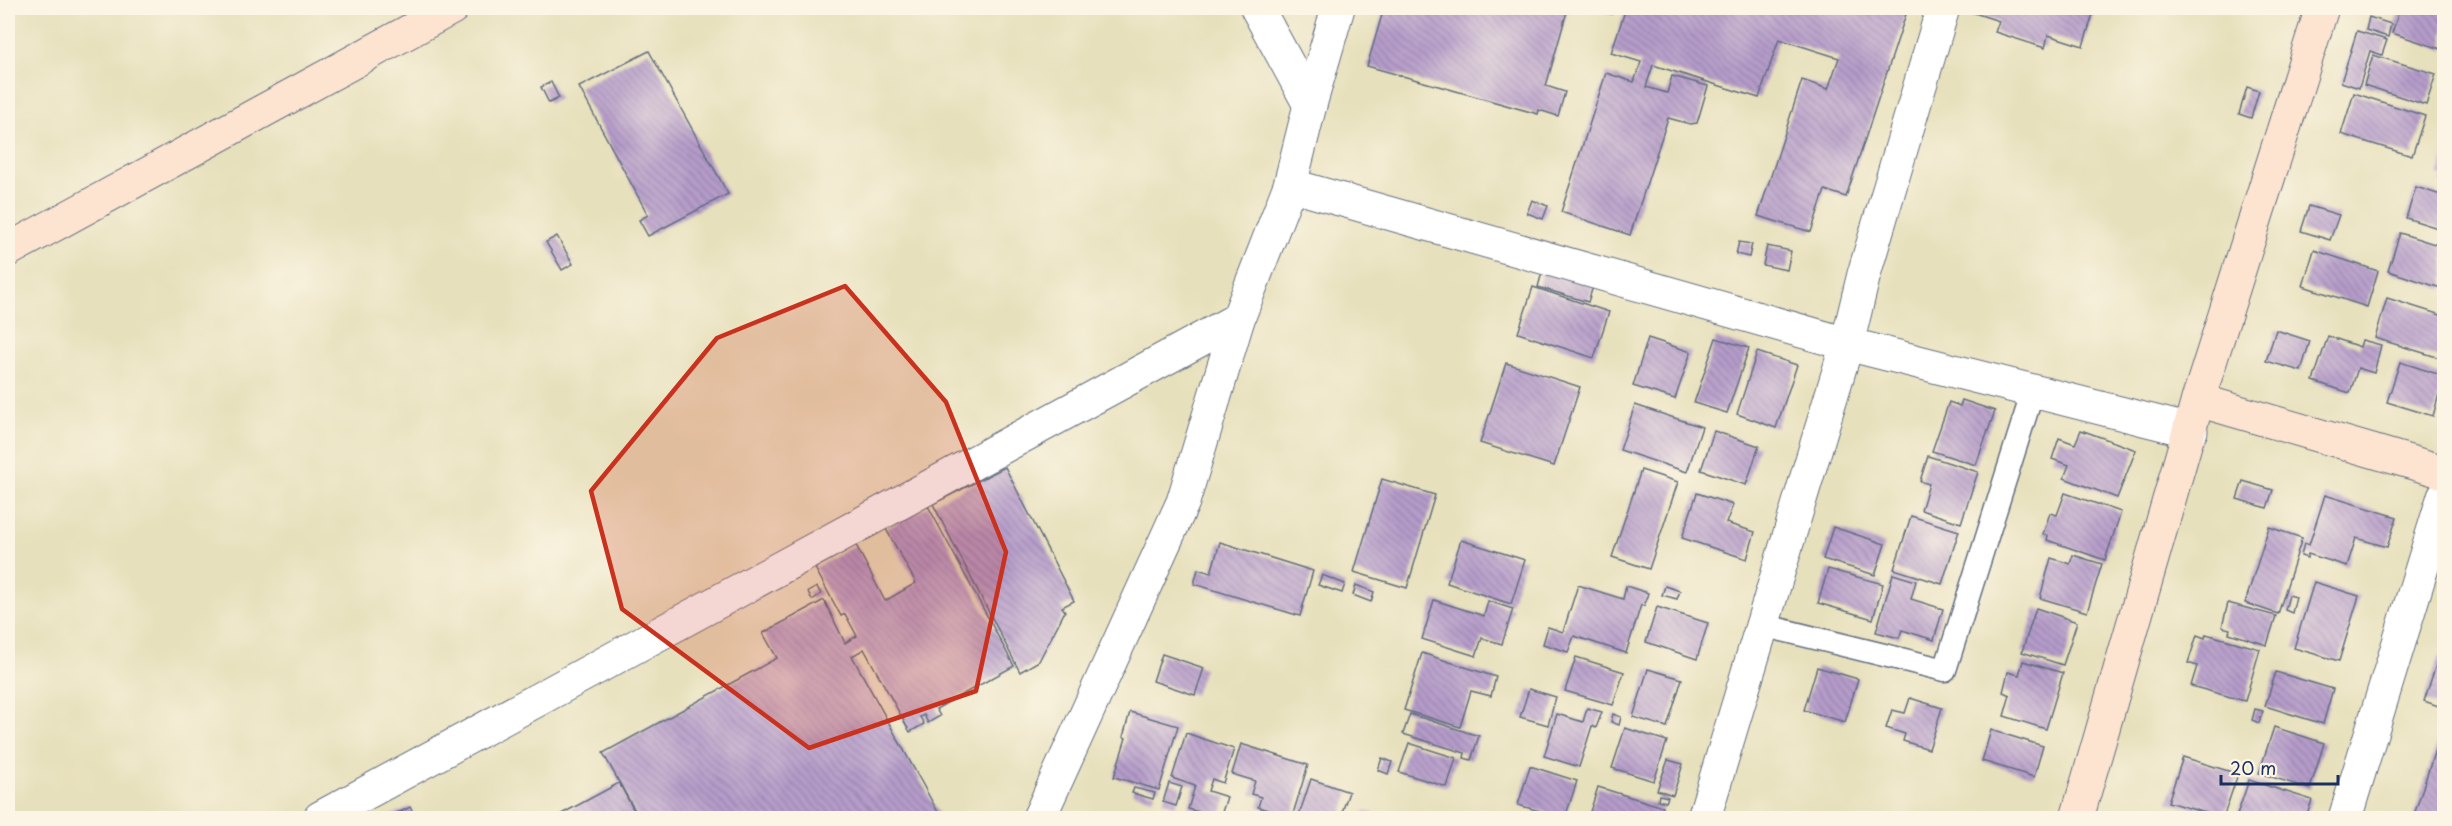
<svg xmlns="http://www.w3.org/2000/svg" width="2452" height="826" font-family="'Playpen Sans',sans-serif">
  <style>
    .building { fill: url(#building-back-hatch) }
    .lines { fill: none; stroke-linecap: round; stroke-linejoin: round }
    .lane-casing { stroke: #626d7f; stroke-width: 25 }
    .street-casing { stroke: #626d7f; stroke-width: 35 }
    .secondary-casing { stroke: #626d7f; stroke-width: 35 }
    .lane { stroke: #fff; stroke-width: 22 }
    .street { stroke: #fff; stroke-width: 33 }
    .secondary { stroke: #fde4d1; stroke-width: 33 }
    .marked { fill: #c8321e; fill-opacity: 0.2; stroke: #c8321e; stroke-width: 4.5; stroke-linejoin: round }
  </style>
  <defs>
    <pattern id="building-back-hatch" width="6" height="6" patternUnits="userSpaceOnUse" patternTransform="scale(1.5)"><rect width="6" height="6" fill="#b69cca"/><path d="M-1 5l2 2M0 0l6 6M5-1l2 2" fill="none" stroke="#9380a7"/></pattern>
  </defs>
  <rect width="100%" height="100%" fill="#fcf5e5"/>
  <filter id="ink" filterUnits="userSpaceOnUse"><feTurbulence type="fractalNoise" baseFrequency=".0167" numOctaves="2"/><feDisplacementMap in="SourceGraphic" scale="12" xChannelSelector="R" yChannelSelector="G"/><feConvolveMatrix kernelMatrix="1 2 1 2 8 2 1 2 1" color-interpolation-filters="sRGB"/></filter>
  <filter id="wash" filterUnits="userSpaceOnUse"><feTurbulence type="fractalNoise" baseFrequency=".008" numOctaves="4" result="noise"/><feDisplacementMap in="SourceGraphic" scale="24" xChannelSelector="R" yChannelSelector="G"/><feGaussianBlur stdDeviation="1.35" result="paint"/><feColorMatrix in="noise" values="0 0 0 0 0 0 0 0 0 0 0 0 0 0 0 0 0 1.4 0 .05"/><feComposite in="paint" operator="in"/></filter>
  <g filter="url(#wash)">
    <rect width="100%" height="100%" fill="#e7e0bc"/>
    <g id="blocks">
      <g class="building">
        <polygon points="1384,8 1568,8 1546,86 1565,92 1558,116 1539,110 1538,114 1367,66"/>
        <polygon points="1588,8 1614,8 1612,14"/>
        <polygon points="1626,8 1908,8 1846,197 1825,190 1811,232 1758,216 1802,80 1828,89 1839,58 1779,39 1759,98 1653,65 1646,87 1667,93 1672,76 1708,86 1697,123 1690,124 1668,118 1630,235 1561,212 1606,73 1634,82 1641,62 1611,53"/>
        <polygon points="1966,8 2095,8 2083,46 2048,35 2045,48 1995,32 1999,21 1965,10"/>
        <polygon points="2400,8 2444,8 2444,50 2392,33"/>
        <polygon points="2369,17 2391,24 2388,37 2366,30"/>
        <polygon points="2357,31 2387,40 2382,55 2370,51 2359,88 2341,82"/>
        <polygon points="649,51 728,194 648,236 639,220 648,215 579,87"/>
        <polygon points="2373,55 2436,74 2426,105 2364,85"/>
        <polygon points="551,82 559,98 549,103 541,87"/>
        <polygon points="2247,87 2259,91 2251,118 2239,114"/>
        <polygon points="2354,93 2425,116 2412,156 2341,134"/>
        <polygon points="2444,157 2444,178 2438,176"/>
        <polygon points="2416,187 2444,196 2444,230 2406,218"/>
        <polygon points="1532,200 1548,206 1543,219 1527,213"/>
        <polygon points="2309,206 2339,215 2330,240 2301,231"/>
        <polygon points="2400,233 2444,247 2444,289 2388,271"/>
        <polygon points="557,236 573,264 562,270 546,242"/>
        <polygon points="1739,242 1752,244 1749,257 1736,254"/>
        <polygon points="1767,246 1791,251 1787,270 1763,265"/>
        <polygon points="2314,250 2378,271 2367,307 2303,286"/>
        <polygon points="1544,265 1595,280 1588,302 1538,287"/>
        <polygon points="1533,287 1609,312 1594,358 1518,333"/>
        <polygon points="2387,298 2444,316 2444,342 2440,358 2375,338"/>
        <polygon points="2276,330 2310,341 2301,371 2266,361"/>
        <polygon points="2328,336 2360,347 2362,340 2381,345 2374,373 2358,368 2350,393 2313,381"/>
        <polygon points="1648,338 1691,352 1675,399 1633,386"/>
        <polygon points="1716,338 1749,348 1727,413 1694,403"/>
        <polygon points="1757,352 1797,365 1776,428 1737,414"/>
        <polygon points="2400,362 2444,376 2433,416 2387,402"/>
        <polygon points="1506,363 1580,387 1554,466 1480,443"/>
        <polygon points="1962,400 1995,411 1976,465 1932,451 1949,402 1960,406"/>
        <polygon points="1635,405 1702,427 1687,472 1620,450"/>
        <polygon points="2081,430 2136,450 2117,498 2064,478 2069,465 2052,459 2059,438 2075,444"/>
        <polygon points="1714,431 1759,446 1746,485 1701,470"/>
        <polygon points="1928,456 1978,472 1961,523 1921,510 1929,484 1920,481"/>
        <polygon points="1005,467 1074,601 1062,607 1065,611 1039,661 1020,672 933,504"/>
        <polygon points="1641,470 1678,482 1649,569 1612,557"/>
        <polygon points="1382,479 1435,495 1407,588 1354,572"/>
        <polygon points="2243,481 2273,490 2267,508 2237,499"/>
        <polygon points="1697,493 1733,505 1726,523 1755,532 1747,559 1682,538"/>
        <polygon points="2065,493 2121,512 2105,560 2047,540 2048,536 2043,534 2050,513 2057,515"/>
        <polygon points="2325,495 2397,517 2387,547 2356,538 2347,566 2308,554 2307,558 2301,556 2304,543 2309,545"/>
        <polygon points="928,506 1014,666 936,709 940,716 928,723 924,715 920,717 924,724 910,732 864,649 852,656 939,814 935,818 639,818 603,753 777,658 763,633 824,600 845,643 857,636 845,614 841,616 815,568 856,545 885,601 916,583 886,529"/>
        <polygon points="1911,516 1959,531 1942,584 1894,569"/>
        <polygon points="1833,527 1885,544 1875,575 1823,559"/>
        <polygon points="2269,527 2302,538 2278,614 2245,603"/>
        <polygon points="1461,540 1525,560 1511,604 1447,583"/>
        <polygon points="1220,542 1313,571 1300,616 1194,584 1198,569 1211,573"/>
        <polygon points="2073,555 2102,564 2087,612 2040,598 2051,558 2070,564"/>
        <polygon points="1828,569 1883,584 1873,619 1818,603"/>
        <polygon points="1893,574 1916,581 1911,599 1943,609 1934,640 1902,630 1899,638 1876,632"/>
        <polygon points="1322,575 1345,584 1342,593 1318,585"/>
        <polygon points="2314,582 2359,596 2339,661 2294,648"/>
        <polygon points="1356,585 1374,592 1371,602 1353,595"/>
        <polygon points="1578,585 1623,599 1626,586 1648,593 1644,606 1641,605 1626,653 1574,636 1568,652 1543,644 1548,627 1563,632"/>
        <polygon points="1665,586 1680,591 1677,599 1662,595"/>
        <polygon points="817,587 821,594 812,600 808,592"/>
        <polygon points="2289,595 2296,597 2292,613 2285,610"/>
        <polygon points="1434,600 1484,616 1488,601 1513,609 1502,644 1482,638 1476,656 1422,639"/>
        <polygon points="2228,603 2276,616 2267,645 2229,633 2230,629 2222,627"/>
        <polygon points="1657,607 1708,623 1697,659 1646,642"/>
        <polygon points="2036,608 2077,622 2063,665 2022,652"/>
        <polygon points="2206,634 2260,649 2245,701 2191,686 2197,666 2188,663 2197,635 2205,638"/>
        <polygon points="1422,653 1496,677 1491,696 1471,691 1460,727 1404,710"/>
        <polygon points="1162,654 1204,668 1195,695 1153,681"/>
        <polygon points="2439,656 2444,658 2444,708 2424,701"/>
        <polygon points="1576,657 1624,672 1613,705 1565,691"/>
        <polygon points="2023,661 2063,673 2046,729 2004,716 2010,695 2003,692 2008,672 2019,675"/>
        <polygon points="1817,667 1858,679 1845,722 1804,710"/>
        <polygon points="1648,669 1682,679 1667,727 1633,717"/>
        <polygon points="2276,672 2333,689 2323,724 2265,706"/>
        <polygon points="1529,689 1556,697 1548,725 1520,717"/>
        <polygon points="1910,698 1942,708 1929,749 1903,741 1905,734 1886,728 1892,710 1905,713"/>
        <polygon points="1587,708 1602,712 1596,728 1592,726 1579,767 1544,756 1557,714 1583,722"/>
        <polygon points="2255,709 2263,711 2259,723 2252,720"/>
        <polygon points="1130,712 1178,726 1159,790 1114,777 1126,738 1123,737"/>
        <polygon points="1410,714 1479,736 1471,760 1464,758 1465,753 1403,734"/>
        <polygon points="1613,714 1621,717 1619,725 1611,722"/>
        <polygon points="2444,721 2444,818 2413,818 2428,772"/>
        <polygon points="2274,727 2324,743 2310,789 2259,773"/>
        <polygon points="1625,728 1667,741 1654,781 1612,768"/>
        <polygon points="1991,730 2043,746 2034,777 1982,761"/>
        <polygon points="1186,733 1234,749 1223,783 1212,779 1208,791 1227,797 1220,818 1188,809 1195,786 1172,778"/>
        <polygon points="1409,743 1456,758 1447,787 1399,772"/>
        <polygon points="1241,744 1308,765 1292,817 1258,807 1261,797 1251,794 1255,781 1232,774"/>
        <polygon points="2183,757 2238,774 2223,818 2168,802"/>
        <polygon points="1382,758 1392,762 1388,774 1378,770"/>
        <polygon points="1668,760 1683,764 1673,795 1657,790"/>
        <polygon points="1530,766 1577,781 1565,818 1518,805"/>
        <polygon points="1311,779 1349,792 1340,818 1298,818"/>
        <polygon points="2249,780 2312,800 2306,818 2236,818"/>
        <polygon points="619,783 638,818 554,818"/>
        <polygon points="1169,783 1182,787 1176,806 1163,802"/>
        <polygon points="1598,787 1663,807 1660,818 1588,818"/>
        <polygon points="1134,788 1155,793 1153,799 1132,793"/>
        <polygon points="1659,795 1668,797 1666,802 1658,800"/>
        <polygon points="410,807 415,816 406,818 402,811"/>
        <polygon points="401,811 405,818 386,818"/>
        <polygon points="1364,811 1388,818 1362,818"/>
      </g>
    </g>
  </g>
  <g filter="url(#ink)">
    <use href="#blocks" fill-opacity="0" stroke="#626d7f" stroke-width="1.5"/>
    <g class="lines">
      <g class="lane-casing">
        <polyline id="lane" points="1762,625 1945,670 2033,391"/>
      </g>
      <g class="street-casing">
        <g id="street">
          <polyline points="1257,8 1310,105"/>
          <polyline points="1290,185 1847,344 2191,431"/>
          <polyline points="320,818 1238,319"/>
          <polyline points="1039,818 1183,502 1238,319 1290,185 1310,105 1338,8"/>
          <polyline points="1704,818 1847,344 1864,274 1943,8"/>
          <polyline points="2345,818 2444,496"/>
        </g>
      </g>
      <g class="secondary-casing">
        <g id="secondary">
          <polyline points="8,250 452,8"/>
          <polyline points="2198,400 2444,472"/>
          <polyline points="2077,818 2198,400 2322,8"/>
        </g>
      </g>
      <use href="#lane" class="lane"/>
      <use href="#street" class="street"/>
      <use href="#secondary" class="secondary"/>
    </g>
  </g>
  <path class="marked" d="M 845,286 L 946,402 L 1006,552 L 976,691 L 809,748 L 622,609 L 591,491 L 717,338 Z"/>
  <rect width="2452" height="826" fill="none" stroke="#fcf5e5" stroke-width="30"/>
  <path d="M2221 775v9h117v-9" fill="none" stroke="#1b2f5e" stroke-width="3"/>
  <text x="2230" y="775" font-size="18" fill="#1b2f5e" stroke="#fcf5e5" stroke-width="4.5" paint-order="stroke">20 m</text>
</svg>
